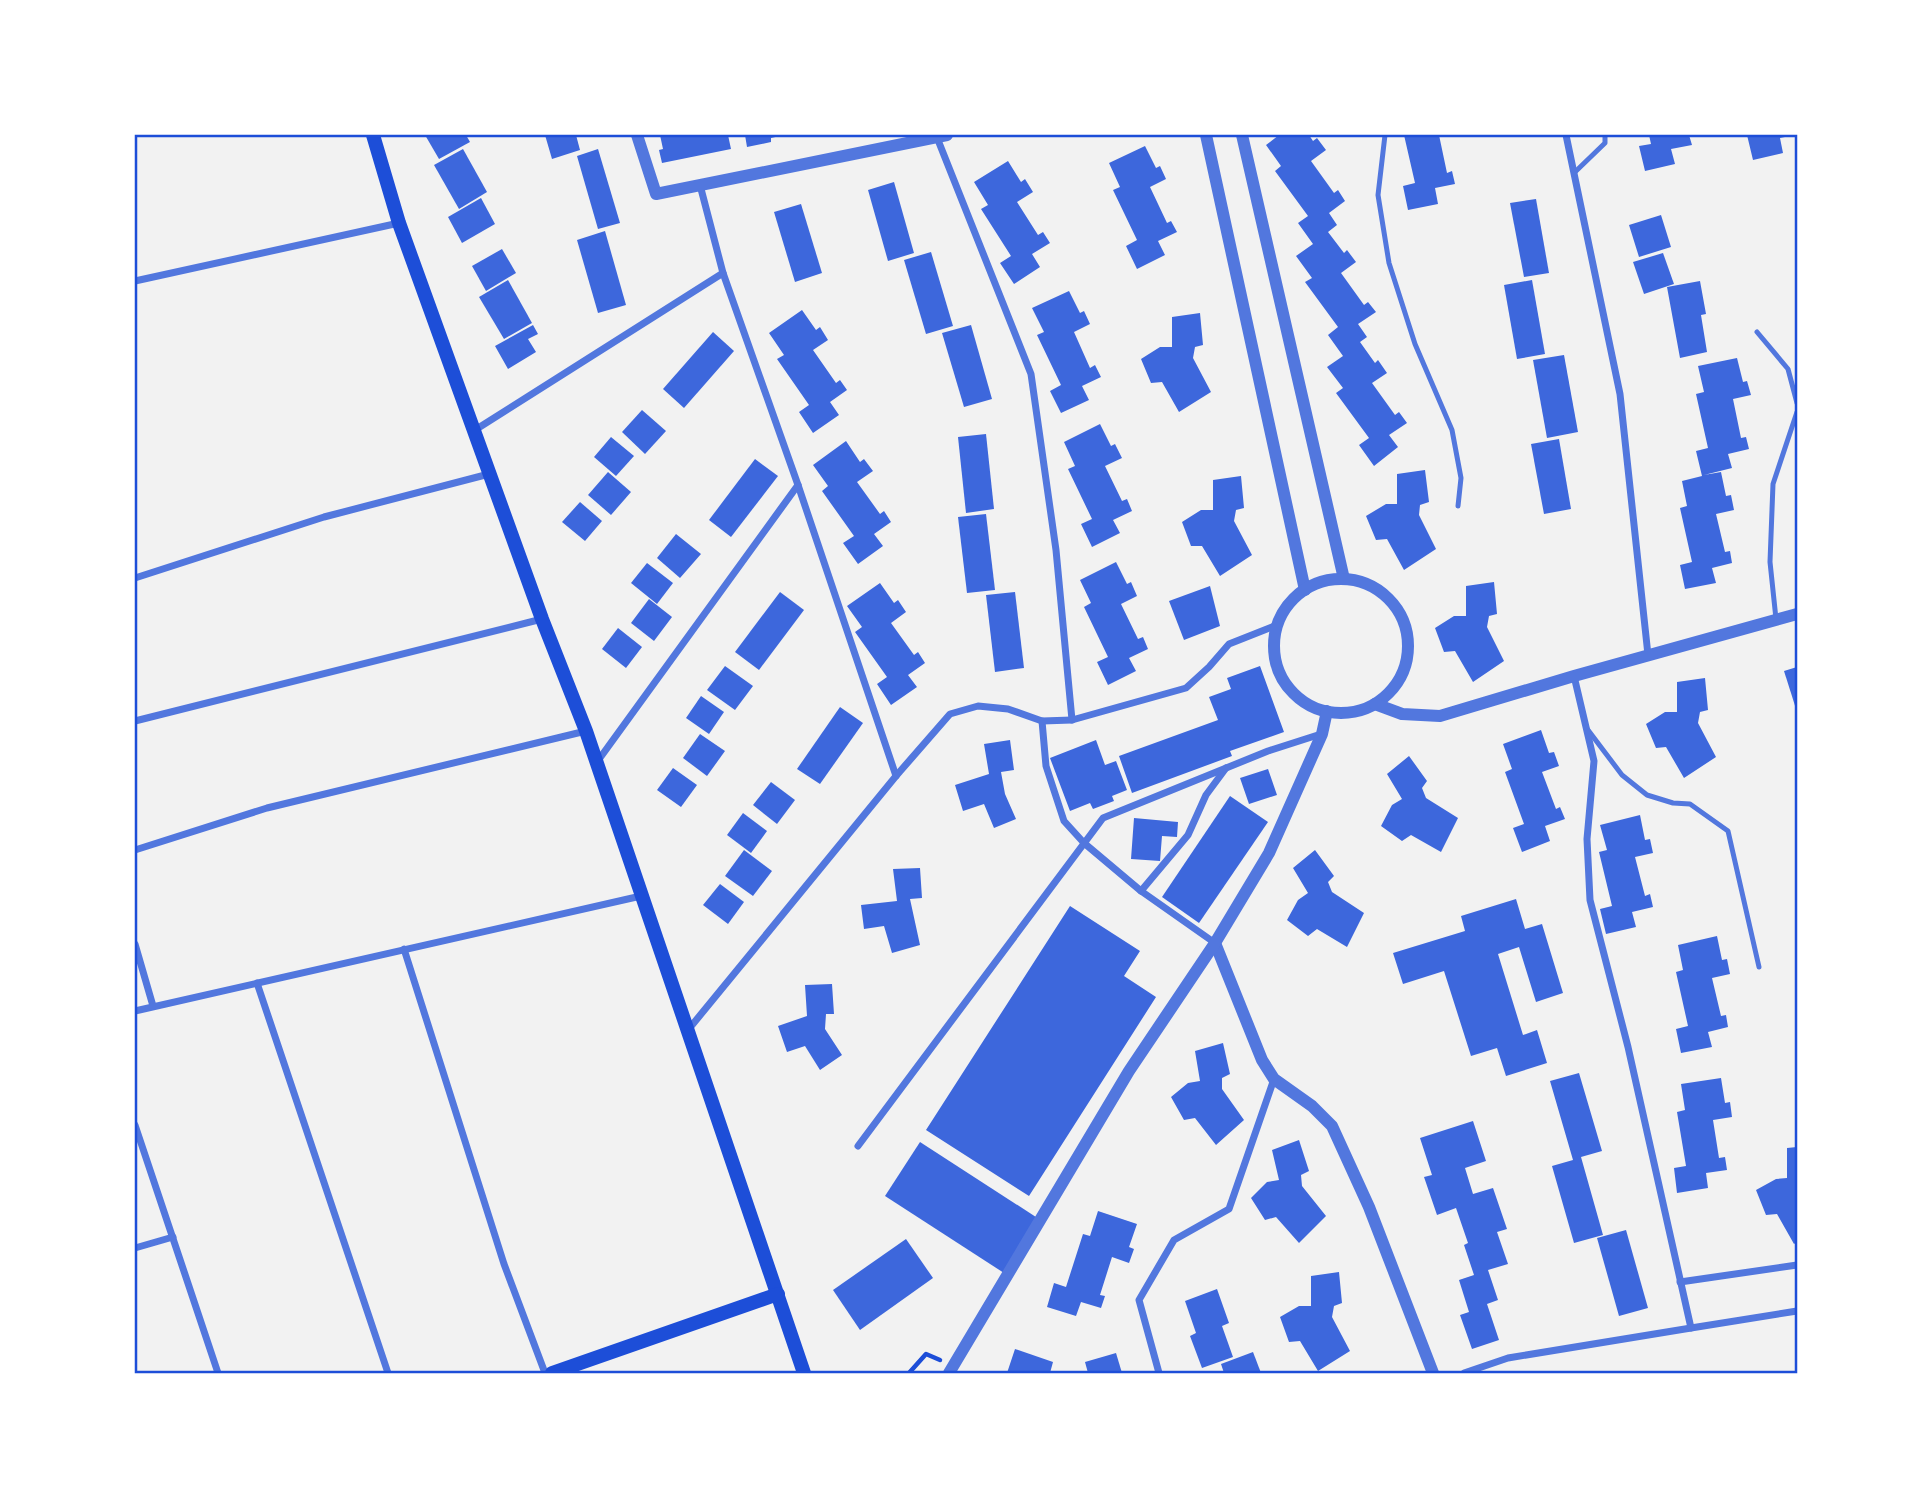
<svg xmlns="http://www.w3.org/2000/svg" width="1932" height="1508" font-family="'Noto Serif',serif">
  <style>
    .building { fill: #3d67dc }
    .lines { fill: none; stroke-linecap: round; stroke-linejoin: round }
    .path { stroke: #1d4ed8; stroke-width: 4.5 }
    .service { stroke: #5277de; stroke-width: 5 }
    .minor { stroke: #5277de; stroke-width: 7 }
    .tertiary { stroke: #5277de; stroke-width: 12 }
    .secondary { stroke: #1d4ed8; stroke-width: 14 }
    .neatline { fill: none; stroke: #1d4ed8; stroke-width: 2.5 }
  </style>
  <rect width="100%" height="100%" fill="#f2f2f2"/>
  <g class="building">
    <polygon points="425,135 466,135 470,142 439,159"/>
    <polygon points="545,135 576,135 580,150 552,159"/>
    <polygon points="660,135 728,135 731,149 662,163 659,150 663,149"/>
    <polygon points="745,135 780,135 780,136 771,138 771,142 747,147"/>
    <polygon points="1279,135 1309,135 1313,141 1317,138 1326,150 1311,161 1334,193 1338,190 1345,201 1329,213 1337,225 1328,232 1344,253 1347,250 1356,262 1341,273 1364,305 1368,302 1376,312 1358,324 1367,337 1360,342 1375,363 1378,360 1387,373 1372,383 1395,415 1399,412 1407,423 1389,435 1398,447 1374,466 1359,445 1369,438 1336,393 1343,388 1327,367 1343,356 1328,335 1338,327 1305,282 1312,278 1296,256 1313,244 1298,223 1308,216 1275,171 1281,166 1266,145"/>
    <polygon points="1404,135 1439,135 1447,173 1452,171 1455,184 1435,188 1438,204 1408,210 1403,186 1415,183"/>
    <polygon points="1649,135 1689,135 1692,145 1671,149 1675,164 1645,171 1639,146 1651,144"/>
    <polygon points="1747,135 1790,135 1790,136 1780,138 1783,153 1753,160"/>
    <polygon points="1145,146 1156,168 1160,166 1166,179 1150,187 1167,223 1171,221 1177,232 1158,241 1165,255 1137,269 1126,246 1137,240 1113,190 1120,187 1109,163"/>
    <polygon points="463,149 487,192 459,209 434,165"/>
    <polygon points="598,149 620,223 598,229 577,156"/>
    <polygon points="1008,161 1021,182 1025,179 1033,192 1017,202 1038,235 1043,232 1050,243 1032,254 1040,267 1014,284 1000,263 1011,256 981,209 988,205 974,182"/>
    <polygon points="894,182 914,253 888,261 868,190"/>
    <polygon points="481,198 495,224 462,243 448,217"/>
    <polygon points="1536,199 1549,273 1524,277 1510,203"/>
    <polygon points="801,204 822,273 795,282 774,212"/>
    <polygon points="1661,215 1671,247 1639,257 1629,225"/>
    <polygon points="605,231 626,305 598,313 577,240"/>
    <polygon points="502,249 516,273 486,291 472,266"/>
    <polygon points="931,252 953,326 926,334 904,260"/>
    <polygon points="1663,253 1674,284 1644,294 1633,262"/>
    <polygon points="508,280 532,323 504,339 479,297"/>
    <polygon points="1532,280 1545,354 1517,359 1504,285"/>
    <polygon points="1700,281 1706,314 1701,315 1707,352 1680,358 1667,287"/>
    <polygon points="1069,291 1080,313 1084,311 1090,324 1074,332 1090,368 1095,365 1101,377 1082,386 1089,400 1061,413 1050,391 1061,385 1037,335 1044,332 1032,308"/>
    <polygon points="802,310 816,330 820,327 828,340 813,350 836,383 840,380 847,390 830,402 839,415 813,433 799,412 809,405 777,359 784,355 769,333"/>
    <polygon points="1200,313 1203,345 1195,347 1193,358 1211,392 1179,412 1162,382 1151,383 1141,359 1160,347 1172,347 1172,317"/>
    <polygon points="533,325 538,334 528,339 536,352 508,369 495,346"/>
    <polygon points="971,325 992,399 964,407 942,333"/>
    <polygon points="713,332 734,351 684,408 663,389"/>
    <polygon points="1564,355 1578,432 1547,438 1533,360"/>
    <polygon points="1737,358 1743,382 1747,381 1751,395 1733,399 1741,438 1746,437 1749,449 1728,454 1732,468 1704,475 1721,472 1726,496 1731,495 1734,510 1716,514 1725,552 1730,551 1732,563 1712,568 1716,583 1685,589 1680,565 1692,562 1680,508 1687,506 1682,481 1702,476 1696,451 1708,448 1696,394 1704,392 1698,366"/>
    <polygon points="642,410 666,431 645,454 622,432"/>
    <polygon points="1100,424 1111,446 1115,444 1122,458 1105,466 1122,501 1127,499 1132,511 1113,520 1120,533 1092,547 1081,524 1092,519 1068,469 1075,466 1064,442"/>
    <polygon points="986,434 994,509 966,513 958,437"/>
    <polygon points="611,437 634,456 616,476 594,457"/>
    <polygon points="1559,439 1571,509 1544,514 1531,444"/>
    <polygon points="846,441 860,462 864,459 873,471 857,482 880,514 884,511 891,522 874,534 883,546 858,564 843,543 854,536 822,491 828,486 813,465"/>
    <polygon points="755,459 778,476 731,537 709,520"/>
    <polygon points="1425,470 1429,502 1420,505 1419,515 1436,549 1404,570 1387,539 1376,540 1366,516 1386,504 1397,504 1397,474"/>
    <polygon points="608,472 631,492 611,515 588,495"/>
    <polygon points="1241,476 1244,508 1236,510 1234,521 1252,555 1220,576 1202,546 1191,546 1182,522 1201,510 1213,510 1213,480"/>
    <polygon points="580,502 602,521 585,541 562,522"/>
    <polygon points="986,514 995,590 967,593 958,517"/>
    <polygon points="676,534 701,554 680,578 657,558"/>
    <polygon points="1116,562 1127,584 1131,582 1137,596 1121,604 1138,639 1143,637 1148,649 1129,658 1136,671 1108,685 1097,662 1108,657 1084,607 1091,603 1080,580"/>
    <polygon points="647,563 673,583 657,604 631,583"/>
    <polygon points="1494,582 1497,614 1489,616 1487,627 1504,661 1473,682 1455,651 1444,652 1435,628 1454,616 1466,616 1466,586"/>
    <polygon points="880,583 894,603 898,600 906,612 891,623 914,655 918,652 925,663 908,675 917,687 891,705 877,684 887,677 855,632 862,627 847,606"/>
    <polygon points="1210,586 1220,626 1184,640 1169,601"/>
    <polygon points="780,592 804,610 759,670 735,652"/>
    <polygon points="1015,592 1024,668 995,672 986,595"/>
    <polygon points="649,599 672,617 654,641 631,623"/>
    <polygon points="618,628 642,647 626,668 602,649"/>
    <polygon points="725,666 753,686 735,710 707,690"/>
    <polygon points="1260,666 1284,732 1230,751 1232,756 1132,793 1119,756 1218,720 1209,697 1231,689 1227,678"/>
    <polygon points="1797,667 1797,712 1784,671"/>
    <polygon points="1705,678 1708,710 1700,712 1698,723 1716,757 1684,778 1666,747 1656,748 1646,724 1665,712 1677,712 1677,682"/>
    <polygon points="701,696 724,712 709,734 686,718"/>
    <polygon points="840,707 863,723 820,784 797,769"/>
    <polygon points="1541,730 1549,753 1554,752 1559,766 1542,772 1556,809 1560,807 1565,819 1545,826 1550,841 1522,852 1513,828 1524,824 1505,772 1512,769 1503,744"/>
    <polygon points="700,734 725,751 707,776 683,758"/>
    <polygon points="1010,740 1014,770 1001,772 1005,794 1016,819 994,828 984,804 963,811 955,785 989,774 984,744"/>
    <polygon points="1096,740 1105,765 1116,761 1127,790 1112,796 1114,801 1093,809 1090,803 1070,811 1050,758"/>
    <polygon points="1409,756 1427,781 1422,788 1426,798 1458,818 1441,852 1411,835 1402,841 1381,826 1392,805 1402,799 1387,774"/>
    <polygon points="673,768 697,785 681,807 657,790"/>
    <polygon points="1268,769 1277,795 1249,804 1240,778"/>
    <polygon points="771,782 795,800 777,824 753,805"/>
    <polygon points="1230,796 1268,822 1199,923 1162,897"/>
    <polygon points="743,813 767,831 751,853 727,835"/>
    <polygon points="1640,815 1645,840 1650,839 1653,853 1635,857 1645,896 1650,894 1653,907 1632,912 1636,927 1606,934 1600,909 1612,906 1599,852 1607,850 1600,825"/>
    <polygon points="1134,818 1178,822 1177,837 1162,836 1160,861 1131,859"/>
    <polygon points="744,850 772,871 753,896 725,876"/>
    <polygon points="1315,850 1334,876 1328,882 1332,892 1364,913 1347,947 1317,929 1308,936 1287,920 1298,900 1308,893 1293,868"/>
    <polygon points="920,868 922,898 910,899 920,945 892,953 884,926 864,929 861,905 897,901 893,869"/>
    <polygon points="720,884 744,902 728,924 703,905"/>
    <polygon points="1516,899 1525,929 1542,924 1563,993 1536,1002 1519,947 1498,954 1523,1035 1537,1030 1547,1063 1506,1076 1497,1048 1471,1056 1444,971 1403,984 1393,953 1465,931 1461,916"/>
    <polygon points="1070,906 1140,951 1124,976 1156,997 1029,1196 926,1130"/>
    <polygon points="1717,936 1722,960 1727,959 1730,974 1712,978 1721,1016 1726,1015 1728,1027 1708,1032 1712,1047 1681,1053 1676,1029 1688,1026 1676,972 1683,970 1678,945"/>
    <polygon points="832,984 834,1014 826,1014 825,1029 842,1055 820,1070 805,1046 787,1052 778,1026 807,1016 805,985"/>
    <polygon points="1223,1043 1230,1074 1222,1078 1222,1089 1244,1120 1216,1145 1195,1118 1184,1120 1171,1097 1188,1083 1200,1081 1195,1051"/>
    <polygon points="1579,1073 1602,1151 1581,1157 1603,1235 1574,1243 1552,1166 1573,1160 1550,1081"/>
    <polygon points="1721,1078 1725,1103 1730,1102 1732,1117 1713,1120 1719,1158 1725,1157 1727,1170 1706,1173 1708,1188 1677,1193 1674,1168 1686,1166 1677,1112 1685,1110 1681,1084"/>
    <polygon points="1473,1121 1486,1161 1465,1168 1473,1194 1493,1188 1507,1229 1497,1232 1508,1264 1488,1270 1498,1300 1487,1304 1499,1340 1472,1349 1460,1315 1469,1312 1459,1280 1474,1275 1464,1245 1468,1243 1456,1208 1437,1215 1424,1177 1432,1175 1420,1138"/>
    <polygon points="1299,1140 1309,1171 1301,1175 1302,1186 1326,1216 1299,1243 1276,1217 1265,1220 1251,1198 1267,1182 1279,1180 1272,1150"/>
    <polygon points="920,1142 1039,1219 1004,1273 885,1196"/>
    <polygon points="1797,1147 1797,1242 1794,1244 1777,1214 1766,1215 1756,1190 1776,1179 1787,1178 1787,1148"/>
    <polygon points="1098,1211 1137,1224 1129,1247 1134,1249 1129,1263 1112,1257 1100,1295 1105,1296 1101,1308 1081,1302 1076,1316 1047,1307 1054,1283 1066,1287 1083,1234 1090,1236"/>
    <polygon points="1626,1230 1648,1308 1619,1316 1597,1238"/>
    <polygon points="906,1239 933,1278 860,1330 833,1290"/>
    <polygon points="1339,1272 1342,1303 1334,1306 1332,1317 1350,1351 1318,1371 1300,1341 1289,1342 1280,1317 1299,1306 1311,1306 1311,1276"/>
    <polygon points="1217,1289 1229,1323 1222,1326 1233,1357 1202,1368 1190,1336 1196,1333 1185,1301"/>
    <polygon points="1015,1349 1053,1362 1050,1373 1007,1373"/>
    <polygon points="1253,1352 1261,1373 1224,1373 1221,1364"/>
    <polygon points="1116,1353 1122,1373 1088,1373 1085,1362"/>
  </g>
  <g class="lines">
    <polyline class="path" points="909,1373 926,1354 940,1360"/>
    <g class="service">
      <polyline points="1385,135 1378,195 1389,263 1415,344 1452,430 1461,478 1458,506"/>
      <polyline points="1575,172 1605,143 1605,135"/>
      <polyline points="1757,332 1788,369 1797,403"/>
      <polyline points="1776,619 1770,562 1773,484 1797,412"/>
      <polyline points="1588,730 1622,775 1647,795 1673,803 1690,804 1728,831 1759,967"/>
    </g>
    <g class="minor">
      <polyline points="936,135 1031,374 1056,550 1072,720"/>
      <polyline points="1566,135 1620,394 1648,655"/>
      <polyline points="700,185 723,273 798,485 896,776"/>
      <polyline points="135,281 399,223"/>
      <polyline points="475,430 723,273"/>
      <polyline points="135,578 324,517 489,474"/>
      <polyline points="1574,676 1594,761 1587,839 1590,900 1628,1047 1691,1328 1797,1311"/>
      <polyline points="135,721 542,619"/>
      <polyline points="1042,721 1046,766 1064,821 1084,843 1141,891 1215,943"/>
      <polyline points="597,762 798,485"/>
      <polyline points="135,850 267,808 586,731"/>
      <polyline points="1141,891 1188,835 1206,795 1226,768"/>
      <polyline points="135,944 153,1006"/>
      <polyline points="404,949 504,1264 545,1373"/>
      <polyline points="257,983 388,1373"/>
      <polyline points="135,1011 641,896"/>
      <polyline points="688,1030 896,776 950,714 978,706 1008,709 1042,721 1072,720 1186,688 1209,667 1229,644 1277,625"/>
      <polyline points="135,1125 218,1373"/>
      <polyline points="858,1146 1103,818 1268,751 1321,734"/>
      <polyline points="135,1248 173,1237"/>
      <polyline points="1680,1282 1797,1265"/>
      <polyline points="1159,1373 1139,1300 1174,1240 1229,1209 1274,1079"/>
      <polyline points="1464,1373 1508,1358 1691,1328"/>
    </g>
    <g class="tertiary">
      <polyline points="637,135 656,194 947,135"/>
      <polyline points="1206,135 1305,590"/>
      <polyline points="1242,135 1344,579"/>
      <circle cx="1341" cy="646" r="67"/>
      <polyline points="1375,704 1402,714 1440,716 1574,676 1797,614"/>
      <polyline points="1215,943 1262,1060 1274,1079 1312,1106 1332,1126 1369,1207 1433,1373"/>
      <polyline points="949,1373 1129,1071 1215,943 1269,853 1322,734 1327,711"/>
    </g>
    <g class="secondary">
      <polyline points="373,135 399,223 542,619 586,731 804,1373"/>
      <polyline points="552,1373 778,1294"/>
    </g>
  </g>
  <rect width="1932" height="1508" fill="none" stroke="#ffffff" stroke-width="273"/>
  <rect x="136" y="136" width="1660" height="1236" class="neatline"/>
</svg>
